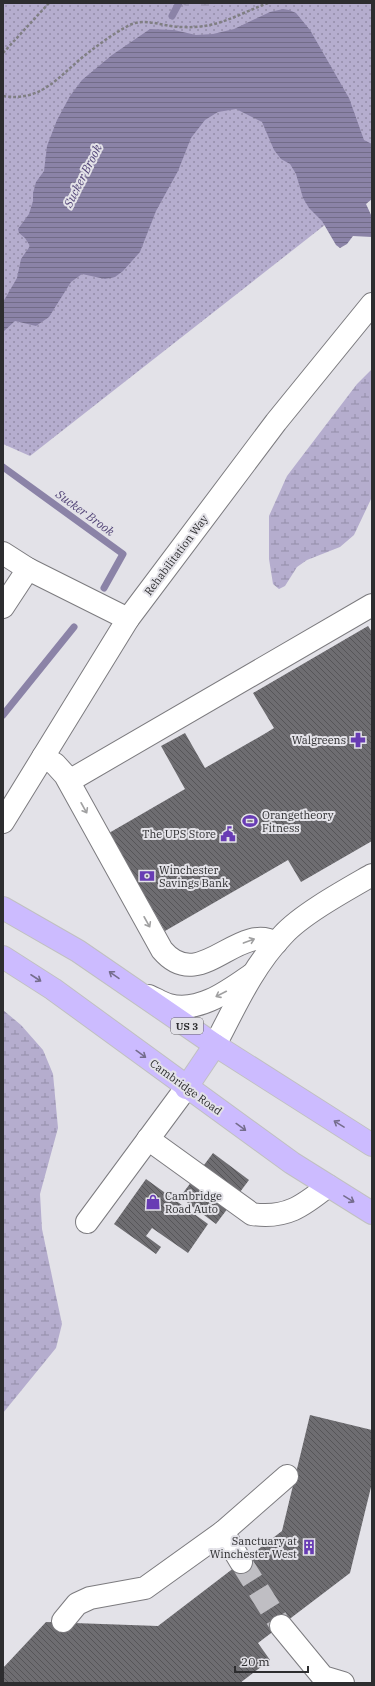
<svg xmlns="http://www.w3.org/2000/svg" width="375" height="1686" font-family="'IBM Plex Serif',serif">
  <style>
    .grass { fill: url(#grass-dots) }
    .wetland { fill: url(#wetland-marsh) }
    .water { fill: url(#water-rules) }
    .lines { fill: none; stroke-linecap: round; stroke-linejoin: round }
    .stream { stroke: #8b83a7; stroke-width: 7 }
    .building { fill: url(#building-back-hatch) }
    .minor-tunnel { stroke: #bfbec3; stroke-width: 22; stroke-dasharray: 22 11; stroke-linecap: butt }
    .minor-casing { stroke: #7c7b7f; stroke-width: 24 }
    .highway-casing { stroke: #c0c0c1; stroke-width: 24 }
    .path { stroke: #807f83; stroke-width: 2.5; stroke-dasharray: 3 2; stroke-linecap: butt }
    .minor { stroke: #fff; stroke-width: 22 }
    .highway { stroke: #cbf; stroke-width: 22 }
    .oneway { stroke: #a0a0a1 }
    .oneway2 { stroke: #756d8d }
    .labels { text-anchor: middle; stroke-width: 4; stroke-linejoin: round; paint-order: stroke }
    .shield { fill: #e3e2e8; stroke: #646366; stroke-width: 1 }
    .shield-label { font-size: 10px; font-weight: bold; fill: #2d2d2f }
    .street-label { font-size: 11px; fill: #2d2d2f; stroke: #e3e2e8 }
    .poi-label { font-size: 11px; fill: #2d2d2f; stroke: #e3e2e8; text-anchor: end }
    .water-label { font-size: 12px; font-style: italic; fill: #534578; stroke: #e3e2e8 }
  </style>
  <defs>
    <pattern id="grass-dots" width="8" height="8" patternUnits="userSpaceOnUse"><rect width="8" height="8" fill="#b5adce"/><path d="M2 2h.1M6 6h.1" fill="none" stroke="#948da8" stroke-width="1.8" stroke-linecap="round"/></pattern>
    <pattern id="wetland-marsh" width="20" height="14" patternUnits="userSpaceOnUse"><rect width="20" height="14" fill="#b5adce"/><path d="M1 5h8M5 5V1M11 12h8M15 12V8" fill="none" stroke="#948da8"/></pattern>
    <pattern id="water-rules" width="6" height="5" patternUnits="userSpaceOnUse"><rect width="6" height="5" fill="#8b83a7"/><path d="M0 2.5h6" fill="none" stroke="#726c88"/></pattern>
    <pattern id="building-back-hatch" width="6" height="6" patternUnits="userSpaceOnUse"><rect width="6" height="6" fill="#6e6d71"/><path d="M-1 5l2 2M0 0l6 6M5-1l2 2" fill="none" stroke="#565558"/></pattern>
  </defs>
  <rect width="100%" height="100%" fill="#e3e2e8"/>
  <polygon class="grass" points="3,3 372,3 372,188 30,456 3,444"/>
  <g class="wetland">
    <path d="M 180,3 L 222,3 C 208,9 194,12 180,3 Z"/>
    <polygon points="372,369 372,497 354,535 340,547 307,560 297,567 285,586 279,589 273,584 269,559 269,516 287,476 357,384"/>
    <polygon points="3,1010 21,1025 43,1050 53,1074 58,1128 40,1194 42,1229 62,1324 56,1348 3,1413"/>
  </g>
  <polygon class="water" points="283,9 289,10 296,13 310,30 349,98 364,140 372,144 372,199 366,204 372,217 372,237 353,236 347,244 340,248 336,245 322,221 309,208 303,198 296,174 290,164 281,159 274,150 262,122 236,109 218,112 205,120 191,138 178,171 156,211 140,252 123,271 115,277 105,279 82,274 71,282 49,317 36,326 15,321 3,332 3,302 17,278 21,259 30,246 25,238 19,233 18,229 29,214 33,201 33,193 36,182 44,171 47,146 57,120 70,96 82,80 112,55 150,29 174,30 196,35 213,34 234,29 270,12"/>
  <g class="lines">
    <g class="stream">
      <polyline points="172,16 179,3"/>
      <polyline points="3,467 123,554 104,588"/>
      <polyline points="3,715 74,627"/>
    </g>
  </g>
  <g class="building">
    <polygon points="368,626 372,632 372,841 301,882 288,860 165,931 109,833 185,789 161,746 185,733 205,768 266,733 274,728 253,693"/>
    <polygon points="213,1153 249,1180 216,1224 180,1197"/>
    <polygon points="146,1179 208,1224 188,1253 152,1228 146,1236 161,1247 156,1254 114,1224"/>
    <polygon points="310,1415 372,1430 372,1483 350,1573 258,1643 270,1660 240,1683 3,1683 3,1668 46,1622 158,1626 282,1531"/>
  </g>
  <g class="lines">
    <polyline class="minor-tunnel" points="241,1562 281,1626"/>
    <g class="minor-casing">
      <g id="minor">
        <polyline points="3,553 28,569 128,619"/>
        <polyline points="3,607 28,569"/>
        <path d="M 43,757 L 55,764 L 65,775 L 162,950 C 200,995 237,921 276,943"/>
        <polyline points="69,781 372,605"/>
        <polyline points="3,822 128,619 276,422 372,304"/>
        <path d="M 149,996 C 156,999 162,1003 169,1005 C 199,1013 228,991 251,975"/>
        <path d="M 215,1045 C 235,1007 253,966 283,935 C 302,914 346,890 372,875"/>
        <path d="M 148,1139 L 252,1214 C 286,1219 303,1206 328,1186"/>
        <polyline points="87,1222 186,1088"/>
        <polyline points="223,1532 241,1562"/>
        <polyline points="63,1621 77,1604 90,1598 145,1588 223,1532 287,1476"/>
        <polyline points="281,1626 323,1677 343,1683"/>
      </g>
    </g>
    <g class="highway-casing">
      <g id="highway">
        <polyline points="3,908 78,951 215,1045 372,1145"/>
        <polyline points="3,957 53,989 292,1163 372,1213"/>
        <polyline points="186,1088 215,1045"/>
      </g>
    </g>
    <g class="path">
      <polyline points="3,53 49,3"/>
      <path d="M 3,96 C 41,102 57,78 84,56 C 97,46 111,35 126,27 C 143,16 163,27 182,27 C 217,29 236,15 268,3"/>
    </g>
    <use href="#minor" class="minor"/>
    <use href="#highway" class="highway"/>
  </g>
  <defs><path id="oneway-shaft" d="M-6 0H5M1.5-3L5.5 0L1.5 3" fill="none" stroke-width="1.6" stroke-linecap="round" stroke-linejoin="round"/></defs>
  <g class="oneway">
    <use href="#oneway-shaft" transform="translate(84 808) rotate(61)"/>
    <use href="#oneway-shaft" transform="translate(147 922) rotate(61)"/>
    <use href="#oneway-shaft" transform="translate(249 941) rotate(-20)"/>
    <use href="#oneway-shaft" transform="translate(221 994) rotate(153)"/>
  </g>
  <g class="oneway2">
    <use href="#oneway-shaft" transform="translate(114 975) rotate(-145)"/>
    <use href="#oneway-shaft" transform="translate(36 978) rotate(33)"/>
    <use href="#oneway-shaft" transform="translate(141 1054) rotate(36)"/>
    <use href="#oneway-shaft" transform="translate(339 1124) rotate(-148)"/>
    <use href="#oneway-shaft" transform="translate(241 1127) rotate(36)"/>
    <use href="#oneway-shaft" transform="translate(349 1199) rotate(31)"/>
  </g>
  <defs>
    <g id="pharmacy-bare" transform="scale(1.2)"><path d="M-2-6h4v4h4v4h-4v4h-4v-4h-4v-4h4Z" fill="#683cb4" stroke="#e3e2e8" stroke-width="2.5" paint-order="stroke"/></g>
    <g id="stadium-bare" transform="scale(1.2)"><path d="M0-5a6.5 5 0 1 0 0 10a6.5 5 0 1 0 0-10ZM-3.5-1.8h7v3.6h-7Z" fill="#683cb4" stroke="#e3e2e8" stroke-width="2.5" paint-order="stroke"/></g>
    <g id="civic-bare" transform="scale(1.2)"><path d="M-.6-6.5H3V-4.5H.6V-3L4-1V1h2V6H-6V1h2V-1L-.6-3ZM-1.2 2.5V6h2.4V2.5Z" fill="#683cb4" stroke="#e3e2e8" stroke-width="2.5" paint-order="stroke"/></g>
    <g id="bank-bare" transform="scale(1.2)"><path d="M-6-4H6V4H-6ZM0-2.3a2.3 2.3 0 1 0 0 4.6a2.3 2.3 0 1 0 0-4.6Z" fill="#683cb4" stroke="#e3e2e8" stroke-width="2.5" paint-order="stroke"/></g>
    <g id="shop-bare" transform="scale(1.2)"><path d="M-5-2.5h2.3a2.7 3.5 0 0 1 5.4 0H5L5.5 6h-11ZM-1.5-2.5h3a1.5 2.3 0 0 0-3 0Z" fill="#683cb4" stroke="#e3e2e8" stroke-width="2.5" paint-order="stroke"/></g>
    <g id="building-bare" transform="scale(1.2)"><path d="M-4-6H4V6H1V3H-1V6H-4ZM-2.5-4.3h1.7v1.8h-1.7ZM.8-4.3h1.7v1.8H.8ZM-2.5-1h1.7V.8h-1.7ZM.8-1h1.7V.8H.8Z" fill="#683cb4" stroke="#e3e2e8" stroke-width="2.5" paint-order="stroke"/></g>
  </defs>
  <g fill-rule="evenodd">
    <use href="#pharmacy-bare" x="358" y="740"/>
    <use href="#stadium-bare" x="250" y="821"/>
    <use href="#civic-bare" x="228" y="834"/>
    <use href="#bank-bare" x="147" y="876"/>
    <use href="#shop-bare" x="153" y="1202"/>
    <use href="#building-bare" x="309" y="1547"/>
  </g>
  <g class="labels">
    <rect class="shield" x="171" y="1018" width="32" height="16" rx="3"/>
    <g class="shield-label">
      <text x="187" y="1030">US 3</text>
    </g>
    <g class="street-label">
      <text transform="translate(176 555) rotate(-53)" y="4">Rehabilitation Way</text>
      <text transform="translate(186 1087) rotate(36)" y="4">Cambridge Road</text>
    </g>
    <g class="poi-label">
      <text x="346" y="744">Walgreens</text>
      <text x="262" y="819" text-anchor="start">Orangetheory<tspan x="262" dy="13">Fitness</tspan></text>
      <text x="216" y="838">The UPS Store</text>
      <text x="159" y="874" text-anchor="start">Winchester<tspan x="159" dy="13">Savings Bank</tspan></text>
      <text x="165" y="1200" text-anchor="start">Cambridge<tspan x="165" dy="13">Road Auto</tspan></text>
      <text x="297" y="1545">Sanctuary at<tspan x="297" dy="13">Winchester West</tspan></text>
    </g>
    <g class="water-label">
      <text transform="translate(83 176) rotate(-63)" y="4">Sucker Brook</text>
      <text transform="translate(85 513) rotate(36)" y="4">Sucker Brook</text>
    </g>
  </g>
  <rect width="375" height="1686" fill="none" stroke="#2d2d2f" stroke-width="8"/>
  <path d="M235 1666v6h73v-6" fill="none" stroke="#2d2d2f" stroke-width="2"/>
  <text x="241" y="1666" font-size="12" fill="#2d2d2f" stroke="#e3e2e8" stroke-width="3" paint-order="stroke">20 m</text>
</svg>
